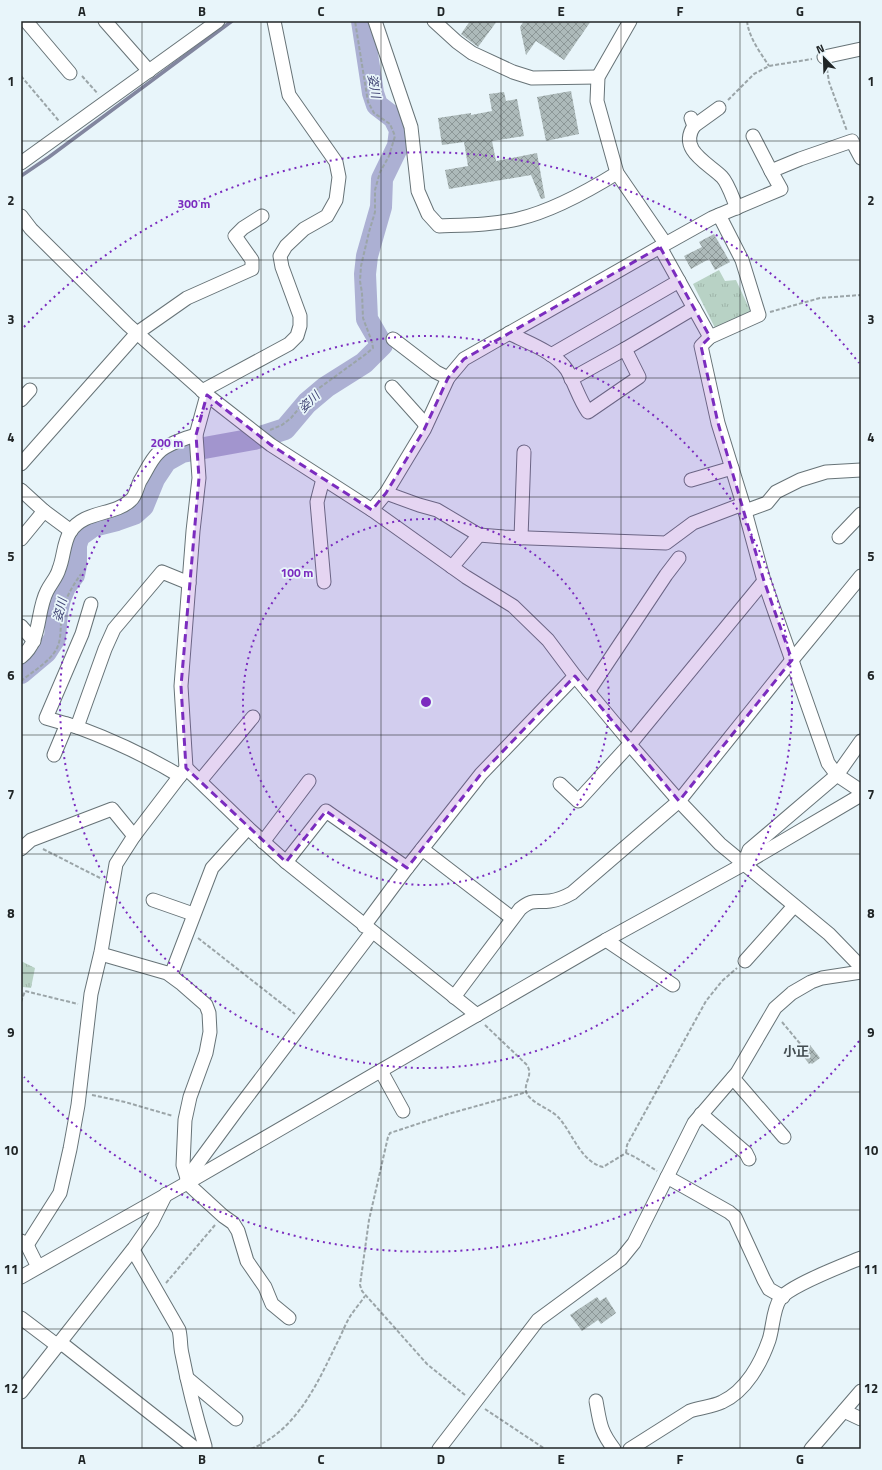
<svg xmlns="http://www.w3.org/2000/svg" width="882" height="1470" font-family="'Titillium Web','Noto Sans JP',sans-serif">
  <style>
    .park { fill: url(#park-tufts) }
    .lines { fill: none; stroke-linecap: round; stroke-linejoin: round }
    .stream { stroke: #82869f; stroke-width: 3.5 }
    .river { stroke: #acb0d3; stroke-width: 22 }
    .building { fill: url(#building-cross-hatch) }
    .minor-casing { stroke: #677377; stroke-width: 15 }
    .path { stroke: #9ba5a8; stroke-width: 2; stroke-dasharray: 4 2; stroke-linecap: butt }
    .minor { stroke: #fff; stroke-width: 13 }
    .marked { fill: #7b2cbf; fill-opacity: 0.2; stroke: #7b2cbf; stroke-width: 3; stroke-dasharray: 8 5; stroke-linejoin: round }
    .grid { fill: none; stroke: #202526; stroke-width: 1; stroke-opacity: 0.55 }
    .ring { fill: none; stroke: #7b2cbf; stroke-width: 2; stroke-dasharray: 2 4 }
    .labels { text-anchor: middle; stroke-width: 3.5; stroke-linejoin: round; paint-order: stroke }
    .water-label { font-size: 12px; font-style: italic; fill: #414474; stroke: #e8f5fa }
    .quarter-label { font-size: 13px; font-weight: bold; fill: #424c50; stroke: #e8f5fa }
    .centre { fill: #7b2cbf; stroke: #e8f5fa; stroke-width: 2 }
    .ring-label { font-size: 12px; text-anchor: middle; font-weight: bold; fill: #7b2cbf; stroke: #e8f5fa; stroke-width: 3.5; stroke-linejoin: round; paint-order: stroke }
    .neatline { fill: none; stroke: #202526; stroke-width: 1.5 }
    .grid-label { font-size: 13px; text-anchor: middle; font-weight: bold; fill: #202526 }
  </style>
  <defs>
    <pattern id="park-tufts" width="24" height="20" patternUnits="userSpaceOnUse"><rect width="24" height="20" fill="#b8d2c5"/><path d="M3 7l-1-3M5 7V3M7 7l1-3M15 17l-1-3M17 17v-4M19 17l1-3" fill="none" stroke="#9eb4a9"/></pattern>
    <pattern id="building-cross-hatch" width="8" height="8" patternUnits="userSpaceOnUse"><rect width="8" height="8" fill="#adbaba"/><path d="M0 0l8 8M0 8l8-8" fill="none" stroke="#8c9797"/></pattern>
  </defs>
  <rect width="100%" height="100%" fill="#e8f5fa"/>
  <g class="park">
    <polygon points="719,270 725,281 736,280 750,310 749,313 715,328 693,284"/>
    <polygon points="21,961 35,968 31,988 23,987 21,993"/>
  </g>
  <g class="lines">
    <polyline class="stream" points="21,176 49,157 232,21"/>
    <polyline class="river" points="21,673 46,652 55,638 57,612 60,599 65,587 74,575 76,565 76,545 79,536 93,526 117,520 134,514 143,506 154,479 166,461 182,452 254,439 285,429 307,403 326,387 364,363 382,345 367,319 365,274 367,256 381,207 382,179 398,146 400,130 394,118 377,105 373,93 362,21"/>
  </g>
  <g class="building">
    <polygon points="470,21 497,21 478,47 461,34"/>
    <polygon points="524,21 591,21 564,60 536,41 526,55 520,27"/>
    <polygon points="571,91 579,134 546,141 537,97"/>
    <polygon points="504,92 506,101 517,99 524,136 492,141 496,161 537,153 545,198 541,199 531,175 449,189 445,170 468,166 464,142 442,145 438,118 471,113 471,115 492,111 489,94"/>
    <polygon points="714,234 730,262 715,270 709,259 691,269 684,256 702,247 699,242"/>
    <polygon points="810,1045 820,1058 812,1064 811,1063 809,1064 800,1052"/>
    <polygon points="597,1297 600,1301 606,1297 616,1313 601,1324 598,1320 582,1331 570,1315"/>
  </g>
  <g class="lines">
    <g class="minor-casing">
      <g id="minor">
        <polyline points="26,21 70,73"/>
        <polyline points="105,21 149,71"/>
        <path d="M 375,21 L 411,127 L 418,191 L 428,214 L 439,226 C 465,225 492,225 518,219 C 552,211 588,191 617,173"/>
        <polyline points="434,21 457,42 472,53 513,72 532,78 598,77"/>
        <polyline points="630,21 598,77 597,101 617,173 665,243"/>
        <polyline points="824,57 861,49"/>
        <path d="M 691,118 L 694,126 C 678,150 708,163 722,177 C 728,183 733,199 737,208"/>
        <polyline points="694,126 719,108"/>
        <polyline points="753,136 771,171"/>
        <polyline points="21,163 218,21"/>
        <polyline points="719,215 742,260 759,315 710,337 701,346 718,423 743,504 764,581 828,763 837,775 861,791"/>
        <polyline points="21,216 31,229 128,325 207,395 271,445 372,510 466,577 513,606 548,640 575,676 631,743 632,747 679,801 720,844 829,934 861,967"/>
        <polyline points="660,247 710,337"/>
        <path d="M 509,333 C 528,343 555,352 567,370 C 575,384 579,399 588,412 L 639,377 L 625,349 L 694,308"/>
        <polyline points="393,339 436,372 448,378"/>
        <polyline points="551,355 679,281"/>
        <polyline points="571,379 625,349"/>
        <polyline points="392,387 426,425"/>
        <polyline points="202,391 289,344 297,336 300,326 300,316 282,267 280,256 286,246 304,229 327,216 336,200 339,177 336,162 289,95 274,21"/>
        <polyline points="21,400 30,390"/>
        <polyline points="21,464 137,333 187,298 252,269 252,260 235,236 243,228 262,216"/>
        <polyline points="323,479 317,502 324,582"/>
        <polyline points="691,480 732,468"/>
        <polyline points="21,490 44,511 21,539"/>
        <polyline points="386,493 419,505 437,510 479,535 504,537 666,543 693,523 743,504"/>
        <polyline points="372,510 386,493 424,430 448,378 464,359 660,247 712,218 781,189 771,171 800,159 852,141 861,158"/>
        <polyline points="44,511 71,531"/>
        <polyline points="745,511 767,503 776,492 800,480 826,472 861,470"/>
        <polyline points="839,537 861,514"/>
        <polyline points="521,538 524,452"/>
        <polyline points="452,567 479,535"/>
        <polyline points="21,626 34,641"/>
        <path d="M 21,657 C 42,641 36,612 47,591 C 51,583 57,577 59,569 C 64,557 63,544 70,532 C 84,510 114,516 131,500 C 136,496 137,487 140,481 C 146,472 150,461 158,453 C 165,445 185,438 196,435"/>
        <polyline points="588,692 666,575 679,558"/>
        <polyline points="77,727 46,718 82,634 91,604"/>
        <polyline points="54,755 67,724"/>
        <polyline points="186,768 248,828 286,862 477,1015"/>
        <path d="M 180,776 C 147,756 112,740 77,727 L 105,649 L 114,629 L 162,572 L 189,583"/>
        <polyline points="200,781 253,717"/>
        <polyline points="560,784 578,801 631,743 764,581"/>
        <polyline points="263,842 309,781"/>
        <polyline points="21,849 31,840 112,809 134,836"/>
        <polyline points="422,849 512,918"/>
        <polyline points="286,862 326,811 407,868"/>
        <polyline points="744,864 749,850 837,775 861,741"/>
        <polyline points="153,900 193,914"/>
        <polyline points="364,926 407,868 481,774 575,676"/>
        <polyline points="606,940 673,985"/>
        <polyline points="101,954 167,973 182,984 206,1005 209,1013 210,1032 206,1053 190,1097 185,1120 183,1165 187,1178"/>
        <polyline points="745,961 794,906"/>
        <polyline points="171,975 212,868 248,828"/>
        <path d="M 454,997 L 520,909 C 533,898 536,903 550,901 C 558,900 565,897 572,893 L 679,801 L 792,660 L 861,576"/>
        <polyline points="381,1071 403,1111"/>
        <polyline points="733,1078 784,1137"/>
        <polyline points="701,1114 746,1153 749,1159"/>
        <polyline points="667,1177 729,1212 735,1217 764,1280 769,1289 783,1297"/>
        <polyline points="21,1241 27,1245 38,1267"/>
        <polyline points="27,1245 60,1193 70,1149 78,1105 91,994 101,952 116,864 134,836 186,768 181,686 193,531 199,478 196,435 207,395"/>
        <path d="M 133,1250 L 179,1330 C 181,1338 180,1346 182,1354 C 188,1385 196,1416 205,1446 L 205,1449"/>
        <polyline points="21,1277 187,1183 606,940 744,864 861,795"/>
        <polyline points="21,1318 58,1346"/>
        <polyline points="289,1318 272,1304 265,1287 247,1261 238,1231 233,1223 223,1216 187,1183 187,1178 237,1110 372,932"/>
        <polyline points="60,1342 196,1449"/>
        <polyline points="187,1378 236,1419"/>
        <polyline points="21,1392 134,1248 152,1222 166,1194"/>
        <path d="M 596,1401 C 600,1423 600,1431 614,1449"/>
        <polyline points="844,1411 861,1419"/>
        <polyline points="439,1449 538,1320 621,1259 634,1243 694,1123 737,1073 775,1008 792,993 811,982 822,978 861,972"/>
        <path d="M 630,1449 L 690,1411 C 701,1407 712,1407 722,1402 C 746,1391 761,1363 769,1340 C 773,1328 773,1309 780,1299 C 789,1286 844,1265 861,1258"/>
        <polyline points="811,1449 861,1391"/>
      </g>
    </g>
    <g class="path">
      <path d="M 747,21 C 749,38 760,52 769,66"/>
      <polyline points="827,69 829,82 847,131"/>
      <polyline points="21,76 59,121"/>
      <polyline points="82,76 98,94"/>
      <polyline points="728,100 754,74 769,66 812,59"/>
      <polyline points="770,312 820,298 861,295"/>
      <polyline points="270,430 282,425 291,418 311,394 366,354 373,348 372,342 363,318 362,293 360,281 361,266 369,232 375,212 375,190 380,172 389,156 395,136 390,124 374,113 368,102 355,21"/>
      <path d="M 21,681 C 32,672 48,663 56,650 C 63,638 59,623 63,610 C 66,597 73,585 81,574"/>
      <polyline points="43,849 102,879"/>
      <polyline points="198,938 295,1014"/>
      <polyline points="21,1002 25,991 78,1004"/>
      <polyline points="782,1022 802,1046"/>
      <path d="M 485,1025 L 527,1065 C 534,1077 522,1083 527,1094 C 533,1104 551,1109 559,1118 C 573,1134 581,1162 603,1167 L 626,1153 L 635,1157 L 657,1171"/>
      <polyline points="92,1095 125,1102 173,1116"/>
      <polyline points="626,1153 627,1145 706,1001 722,981 737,968"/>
      <polyline points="166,1283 215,1225"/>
      <polyline points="465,1395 427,1364 362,1291 360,1285 369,1220 388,1137 390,1133 448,1114 527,1092"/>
      <polyline points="485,1409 545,1449"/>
      <path d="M 251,1449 C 297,1430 317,1384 337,1343 C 342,1334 345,1324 351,1315 C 355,1309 361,1302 365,1296"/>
    </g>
    <use href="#minor" class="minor"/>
  </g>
  <path class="marked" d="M 660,247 L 710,337 L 701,346 L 718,423 L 764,581 L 792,660 L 679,801 L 575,676 L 481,774 L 407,868 L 326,811 L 286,862 L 186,768 L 181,686 L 199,478 L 196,435 L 207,395 L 271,445 L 372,510 L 386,493 L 424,430 L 448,378 L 464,359 Z"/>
  <path class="grid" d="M 142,21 L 142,1449M 261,21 L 261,1449M 381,21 L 381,1449M 501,21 L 501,1449M 621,21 L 621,1449M 740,21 L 740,1449M 21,141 L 861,141M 21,260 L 861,260M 21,378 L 861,378M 21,497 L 861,497M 21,616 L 861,616M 21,735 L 861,735M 21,854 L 861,854M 21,973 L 861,973M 21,1092 L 861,1092M 21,1210 L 861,1210M 21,1329 L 861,1329"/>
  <g class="ring">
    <circle cx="426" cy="702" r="183"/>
    <circle cx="426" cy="702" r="366"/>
    <path d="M859 1041A550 550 0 0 1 24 1077M24 327A550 550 0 0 1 859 363"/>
  </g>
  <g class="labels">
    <g class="water-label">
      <text transform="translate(374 86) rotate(80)" y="4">姿川</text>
      <text transform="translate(309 402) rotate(-44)" y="4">姿川</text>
      <text transform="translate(60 610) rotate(-77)" y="4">姿川</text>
    </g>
    <g class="quarter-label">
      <text x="796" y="1056">小正</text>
    </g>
  </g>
  <circle cx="426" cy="702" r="6" class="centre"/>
  <g class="ring-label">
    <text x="194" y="208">300 m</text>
    <text x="167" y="447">200 m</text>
    <text x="297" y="577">100 m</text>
  </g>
  <rect width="882" height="1470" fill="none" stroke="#e8f5fa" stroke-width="44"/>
  <g transform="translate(824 58) rotate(337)" stroke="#e8f5fa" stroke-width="3" paint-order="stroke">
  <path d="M0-3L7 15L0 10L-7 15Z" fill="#202526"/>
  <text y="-6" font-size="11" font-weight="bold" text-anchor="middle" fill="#202526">N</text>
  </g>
  <rect x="22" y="22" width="838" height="1426" class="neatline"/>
  <g class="grid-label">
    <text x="82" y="16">A</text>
    <text x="202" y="16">B</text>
    <text x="321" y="16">C</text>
    <text x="441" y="16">D</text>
    <text x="561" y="16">E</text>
    <text x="680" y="16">F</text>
    <text x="800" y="16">G</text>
    <text x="11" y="86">1</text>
    <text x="871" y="86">1</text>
    <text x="11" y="205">2</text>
    <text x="871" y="205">2</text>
    <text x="11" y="324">3</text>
    <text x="871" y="324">3</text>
    <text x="11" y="442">4</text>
    <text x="871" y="442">4</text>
    <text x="11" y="561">5</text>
    <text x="871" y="561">5</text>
    <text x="11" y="680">6</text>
    <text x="871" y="680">6</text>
    <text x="11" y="799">7</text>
    <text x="871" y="799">7</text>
    <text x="11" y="918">8</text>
    <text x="871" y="918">8</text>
    <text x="11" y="1037">9</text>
    <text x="871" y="1037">9</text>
    <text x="11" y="1155">10</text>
    <text x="871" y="1155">10</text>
    <text x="11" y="1274">11</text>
    <text x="871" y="1274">11</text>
    <text x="11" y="1393">12</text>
    <text x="871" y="1393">12</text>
    <text x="82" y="1464">A</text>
    <text x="202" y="1464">B</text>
    <text x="321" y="1464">C</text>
    <text x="441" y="1464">D</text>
    <text x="561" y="1464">E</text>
    <text x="680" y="1464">F</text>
    <text x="800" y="1464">G</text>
  </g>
</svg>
